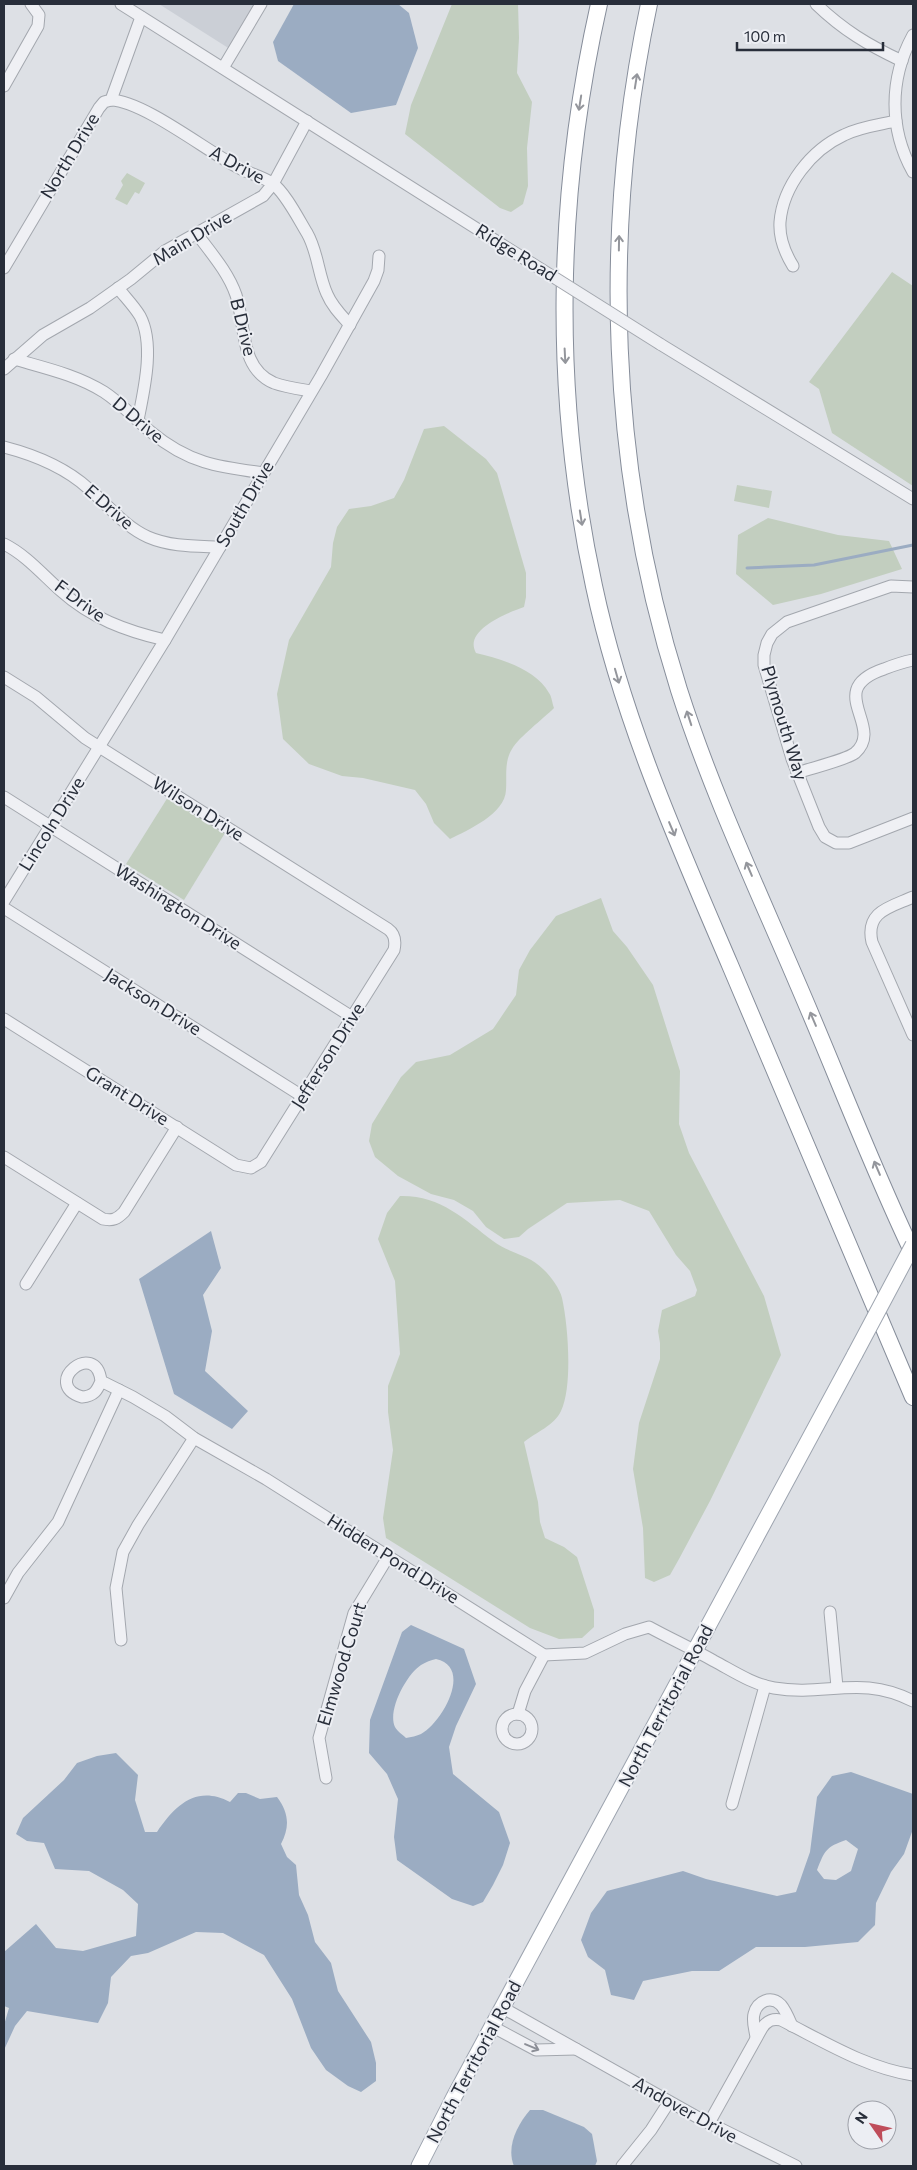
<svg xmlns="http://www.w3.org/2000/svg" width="917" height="2170" font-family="Commissioner,sans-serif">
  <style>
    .built { fill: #cbcfd6 }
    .green { fill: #c2cebf }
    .water { fill: #9bacc2; fill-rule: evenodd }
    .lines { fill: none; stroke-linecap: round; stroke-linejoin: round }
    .stream { stroke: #9bacc2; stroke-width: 3 }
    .minor-casing { stroke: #a3a7ae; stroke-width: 13 }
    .major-casing { stroke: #9da4af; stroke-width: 17 }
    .highway-casing { stroke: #868d9a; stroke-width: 18 }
    .minor { stroke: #eff0f4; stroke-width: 11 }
    .major { stroke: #fff; stroke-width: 15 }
    .highway { stroke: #fff; stroke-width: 16 }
    .minor-bridge-casing { stroke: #a3a7ae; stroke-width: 13; stroke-linecap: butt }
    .major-bridge-casing { stroke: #9da4af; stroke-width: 17; stroke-linecap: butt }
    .minor-bridge { stroke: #eff0f4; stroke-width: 11 }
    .major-bridge { stroke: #fff; stroke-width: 15 }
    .oneway { stroke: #94969c }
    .oneway2 { stroke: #8c8f97 }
    .labels { text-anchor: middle; stroke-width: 4; stroke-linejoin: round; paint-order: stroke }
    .street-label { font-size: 18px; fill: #282e3a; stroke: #eceef3 }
  </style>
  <rect width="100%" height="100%" fill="#dde0e5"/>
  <polygon class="built" points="159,4 261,4 233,51"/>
  <g class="green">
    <polygon points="452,4 518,4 519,38 517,73 532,102 527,148 528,186 523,204 511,212 500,208 405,134 411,105"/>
    <polygon points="127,173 145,183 139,194 135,192 127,205 115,199 123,185 121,181"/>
    <polygon points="892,272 913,286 913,486 832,433 819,389 809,382"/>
    <path d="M 444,426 L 486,459 L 497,473 L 526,573 L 526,597 L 524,607 C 507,613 463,630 476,653 C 501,659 536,669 549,693 C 552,697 552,703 554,708 C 543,719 519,737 512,749 C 504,762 507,776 506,790 C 505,814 468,830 450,839 L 434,823 L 426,804 L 415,790 L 363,778 L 342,776 L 309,764 L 283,739 L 277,694 L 289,640 L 331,567 L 333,543 L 337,527 L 349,509 L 371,506 L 394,498 L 404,480 L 424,429 Z"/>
    <polygon points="737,485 772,491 769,508 734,501"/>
    <polygon points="768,518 838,535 889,541 902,569 821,594 773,605 736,574 738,535"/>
    <polygon points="168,797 225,833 184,900 126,864"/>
    <polygon points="601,898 613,931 627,947 653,985 680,1071 679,1124 689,1153 764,1296 781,1355 710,1501 679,1559 670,1575 654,1582 645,1578 643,1528 633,1469 639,1423 660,1359 660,1343 658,1331 662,1310 695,1296 697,1290 690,1271 676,1255 649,1211 620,1200 567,1203 528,1229 519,1237 504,1239 486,1227 473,1211 454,1200 431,1194 398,1176 375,1157 369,1141 372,1124 401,1077 416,1062 450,1055 493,1029 516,995 519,970 530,950 556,916"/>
    <path d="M 400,1196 C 440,1195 464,1219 493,1241 C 508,1253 530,1255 543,1269 C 550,1275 560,1289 562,1298 C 568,1324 573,1386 561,1411 C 554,1426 536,1432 524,1442 L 538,1502 L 540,1522 L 545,1538 L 564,1547 L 577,1557 L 594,1610 L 594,1627 L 582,1638 L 559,1639 L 530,1628 L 386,1538 L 383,1518 L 393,1450 L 388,1412 L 388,1386 L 400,1354 L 395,1281 L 378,1239 L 387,1213 Z"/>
  </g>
  <g class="water">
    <polygon points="294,4 398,4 409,13 418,48 396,105 351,113 278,61 273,42"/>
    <polygon points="211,1231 221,1268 203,1295 212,1331 205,1371 248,1411 232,1429 174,1394 139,1279"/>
    <path d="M 411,1625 L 464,1649 L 476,1684 L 456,1726 L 449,1747 L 453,1774 L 499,1812 L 510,1843 L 503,1865 L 493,1885 L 483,1902 L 473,1906 L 452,1899 L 397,1860 L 394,1837 L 398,1799 L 387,1774 L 369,1753 L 370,1720 L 402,1632 ZM 436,1659 C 473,1667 443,1722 421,1734 C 417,1736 411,1737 406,1738 C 403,1735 397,1731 395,1727 C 387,1710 407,1674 421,1665 C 426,1662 431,1660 436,1659 Z"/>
    <path d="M 116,1753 L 138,1775 L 135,1800 L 145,1832 L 157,1832 C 176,1804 197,1785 230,1802 L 238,1793 L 246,1793 L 260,1799 L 277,1797 C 289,1813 290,1827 281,1844 L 287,1857 L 296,1865 L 299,1895 L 308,1915 L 315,1942 L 331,1963 L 338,1991 L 371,2042 L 376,2063 L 376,2081 L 361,2092 L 348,2086 L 326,2070 L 311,2048 L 292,1999 L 264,1955 L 223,1933 L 196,1932 L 148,1953 L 131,1956 L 111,1977 L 108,2003 L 98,2023 L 27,2011 L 15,2026 L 4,2050 L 4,2025 L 9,2008 L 4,2006 L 4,1952 L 36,1924 L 56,1948 L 83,1951 L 136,1936 L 138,1904 L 123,1890 L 89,1871 L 55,1869 L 44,1843 L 27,1841 L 16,1834 L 23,1818 L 64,1780 L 77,1763 L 97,1756 Z"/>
    <path d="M 851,1772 L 913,1794 L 913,1829 L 904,1854 L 891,1872 L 876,1903 L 875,1925 L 858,1942 L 805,1947 L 756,1947 L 719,1971 L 692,1971 L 643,1981 L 634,2000 L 611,1995 L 605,1970 L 588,1957 L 581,1940 L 591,1913 L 607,1891 L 683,1871 L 706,1879 L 777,1896 L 796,1892 L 810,1852 L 817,1797 L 832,1776 ZM 846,1840 L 858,1849 L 851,1871 L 836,1880 L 824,1879 L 817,1870 C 825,1850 826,1847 846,1840 Z"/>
    <path d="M 530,2110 L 543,2110 L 584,2127 L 592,2134 L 597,2161 L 595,2166 L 514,2166 C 506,2147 517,2125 530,2110 Z"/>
  </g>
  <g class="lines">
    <polyline class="stream" points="747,568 814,565 913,545"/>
    <g class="minor-casing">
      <g id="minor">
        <polyline points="121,4 528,261"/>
        <path d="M 816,4 C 843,30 868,45 902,61"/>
        <path d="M 913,35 C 889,79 889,129 913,172"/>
        <polyline points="223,68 261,4"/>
        <polyline points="4,86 38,26 39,15 31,4"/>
        <path d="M 111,100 C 144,101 209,153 241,169 C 251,174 263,177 272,183 C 285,192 299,220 307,233 C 318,252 318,274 327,294 C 332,306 341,315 350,325"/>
        <path d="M 197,234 C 211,253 228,272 236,295 C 246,325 239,368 274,383 C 285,387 299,389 311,391"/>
        <path d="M 793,266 C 785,253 779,238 780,222 C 783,186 811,150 844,135 C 860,127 878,125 896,121"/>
        <polyline points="4,268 99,108 104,102 111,100 141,17"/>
        <path d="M 118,288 C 125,297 134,306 140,316 C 155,344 144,390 138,420"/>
        <polyline points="660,344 913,499"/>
        <path d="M 14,359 C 45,368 77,375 104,392 C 121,403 135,419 151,432 C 188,463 218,467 264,473"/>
        <polyline points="4,369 43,335 90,308 131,279 165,251 263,196 273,184 307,121"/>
        <path d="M 4,447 C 35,455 65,467 89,489 C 108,505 125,527 148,537 C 171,547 196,546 220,547"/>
        <path d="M 4,544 C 26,555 42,574 61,591 C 91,618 126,631 165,640"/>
        <polyline points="913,587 891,586 787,622 772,634 767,643 764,655 764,665 792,759 819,827 825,837 836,843 849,843 913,818"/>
        <path d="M 4,677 L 36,697 L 85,738 L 388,929 C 395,934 396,941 394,950 L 261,1162 L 251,1168 L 236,1165 L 4,1019"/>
        <path d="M 797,773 C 811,768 846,760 855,753 C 886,726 822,690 884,669 C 894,665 903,662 913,660"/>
        <polyline points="4,797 352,1017"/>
        <path d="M 913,897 C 891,907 865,911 872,942 L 913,1035"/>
        <polyline points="4,901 165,640 321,376 374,281 378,270 379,256"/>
        <polyline points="4,908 302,1096"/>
        <path d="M 4,1157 L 103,1219 C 113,1221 117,1219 124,1212 L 177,1127"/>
        <polyline points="26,1284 77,1203"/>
        <path d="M 101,1381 C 97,1391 94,1396 82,1397 C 40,1384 96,1338 101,1381 L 133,1397 L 165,1416 L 194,1438 L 266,1479 L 544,1655 L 585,1653 L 625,1634 L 649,1627 C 671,1639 693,1649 714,1661 C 733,1671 752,1684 774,1688 C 826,1697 860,1674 913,1701"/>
        <polyline points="4,1598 18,1573 58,1522 119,1390"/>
        <polyline points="830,1612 837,1687"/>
        <polyline points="121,1640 116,1588 123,1552 138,1525 194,1438"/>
        <polyline points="518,1714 525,1691 544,1655"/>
        <circle cx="517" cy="1729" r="15"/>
        <polyline points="326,1778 319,1738 354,1613 388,1557"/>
        <polyline points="732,1804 765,1686"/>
        <polyline points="503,2008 697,2117 796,2166"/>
        <polyline points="493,2027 536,2050 576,2049"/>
        <path d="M 756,2037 C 755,2030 752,2021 754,2014 C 757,2001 771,1995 781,2005 C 786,2011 789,2019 792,2026"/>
        <path d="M 709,2123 L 762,2028 C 767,2021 772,2018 781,2020 C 823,2041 866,2068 913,2075"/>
        <polyline points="622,2166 651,2130 669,2102"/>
      </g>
    </g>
    <g class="major-casing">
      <polyline id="major" points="419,2166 454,2097 855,1354"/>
    </g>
    <g class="highway-casing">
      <g id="highway">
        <path d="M 599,4 C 556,195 552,393 594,586 C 622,718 677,841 730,965 C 791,1109 852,1253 913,1397"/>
        <path d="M 649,4 C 601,230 609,469 679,690 C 711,790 756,886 797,982 C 836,1072 871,1165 913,1253"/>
      </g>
    </g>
    <use href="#minor" class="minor"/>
    <use href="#major" class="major"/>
    <use href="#highway" class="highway"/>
    <g class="minor-bridge-casing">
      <polyline id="minor-bridge" points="528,261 660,344"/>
    </g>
    <g class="major-bridge-casing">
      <polyline id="major-bridge" points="855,1354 913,1245"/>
    </g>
    <use href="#minor-bridge" class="minor-bridge"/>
    <use href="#major-bridge" class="major-bridge"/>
  </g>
  <defs><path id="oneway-shaft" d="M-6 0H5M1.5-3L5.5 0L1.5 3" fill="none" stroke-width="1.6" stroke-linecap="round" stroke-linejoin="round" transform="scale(1.25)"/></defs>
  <g class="oneway">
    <use href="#oneway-shaft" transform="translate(636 81) rotate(-81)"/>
    <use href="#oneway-shaft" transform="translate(580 103) rotate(99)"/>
    <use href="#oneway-shaft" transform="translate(619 243) rotate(-89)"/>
    <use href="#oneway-shaft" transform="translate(565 356) rotate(87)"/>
    <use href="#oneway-shaft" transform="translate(581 518) rotate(81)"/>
    <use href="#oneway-shaft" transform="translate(617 676) rotate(74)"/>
    <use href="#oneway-shaft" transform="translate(689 718) rotate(-108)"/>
    <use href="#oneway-shaft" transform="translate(672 829) rotate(67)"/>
    <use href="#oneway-shaft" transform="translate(749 869) rotate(-113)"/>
    <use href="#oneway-shaft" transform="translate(813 1019) rotate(-113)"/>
    <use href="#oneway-shaft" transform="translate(877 1168) rotate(-113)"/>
  </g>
  <use class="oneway2" href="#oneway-shaft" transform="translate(532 2047) rotate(23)"/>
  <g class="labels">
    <g class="street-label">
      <text transform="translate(70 156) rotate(-59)" y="6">North Drive</text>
      <text transform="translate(237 165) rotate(28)" y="6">A Drive</text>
      <text transform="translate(192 238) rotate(-31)" y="6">Main Drive</text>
      <text transform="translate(516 253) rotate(32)" y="6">Ridge Road</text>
      <text transform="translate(243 327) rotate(76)" y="6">B Drive</text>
      <text transform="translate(138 420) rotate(40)" y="6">D Drive</text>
      <text transform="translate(245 504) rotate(-60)" y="6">South Drive</text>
      <text transform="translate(109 507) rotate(41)" y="6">E Drive</text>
      <text transform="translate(80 601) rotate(36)" y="6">F Drive</text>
      <text transform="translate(784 723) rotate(73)" y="6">Plymouth Way</text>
      <text transform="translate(198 809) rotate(32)" y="6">Wilson Drive</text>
      <text transform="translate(52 824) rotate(-58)" y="6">Lincoln Drive</text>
      <text transform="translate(178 907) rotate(32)" y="6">Washington Drive</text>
      <text transform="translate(153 1002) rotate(32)" y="6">Jackson Drive</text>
      <text transform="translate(328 1056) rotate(-58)" y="6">Jefferson Drive</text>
      <text transform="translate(127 1096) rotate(32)" y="6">Grant Drive</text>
      <text transform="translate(393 1559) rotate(32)" y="6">Hidden Pond Drive</text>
      <text transform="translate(342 1664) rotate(-73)" y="6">Elmwood Court</text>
      <text transform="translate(666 1706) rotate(-62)" y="6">North Territorial Road</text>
      <text transform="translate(474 2062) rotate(-62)" y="6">North Territorial Road</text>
      <text transform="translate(685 2110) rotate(29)" y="6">Andover Drive</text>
    </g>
  </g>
  <rect width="917" height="2170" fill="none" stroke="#282e3a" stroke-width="10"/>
  <g transform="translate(872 2125) rotate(304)"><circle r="24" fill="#eceef3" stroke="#9ea1a9"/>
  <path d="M0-4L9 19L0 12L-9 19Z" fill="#bf4d5a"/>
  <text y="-8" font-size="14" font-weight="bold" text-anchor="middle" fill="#282e3a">N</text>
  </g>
  <path d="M737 42v8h146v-8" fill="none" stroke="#282e3a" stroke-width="2.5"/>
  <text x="744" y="42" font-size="15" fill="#282e3a" stroke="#eceef3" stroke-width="4" paint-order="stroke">100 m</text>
</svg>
